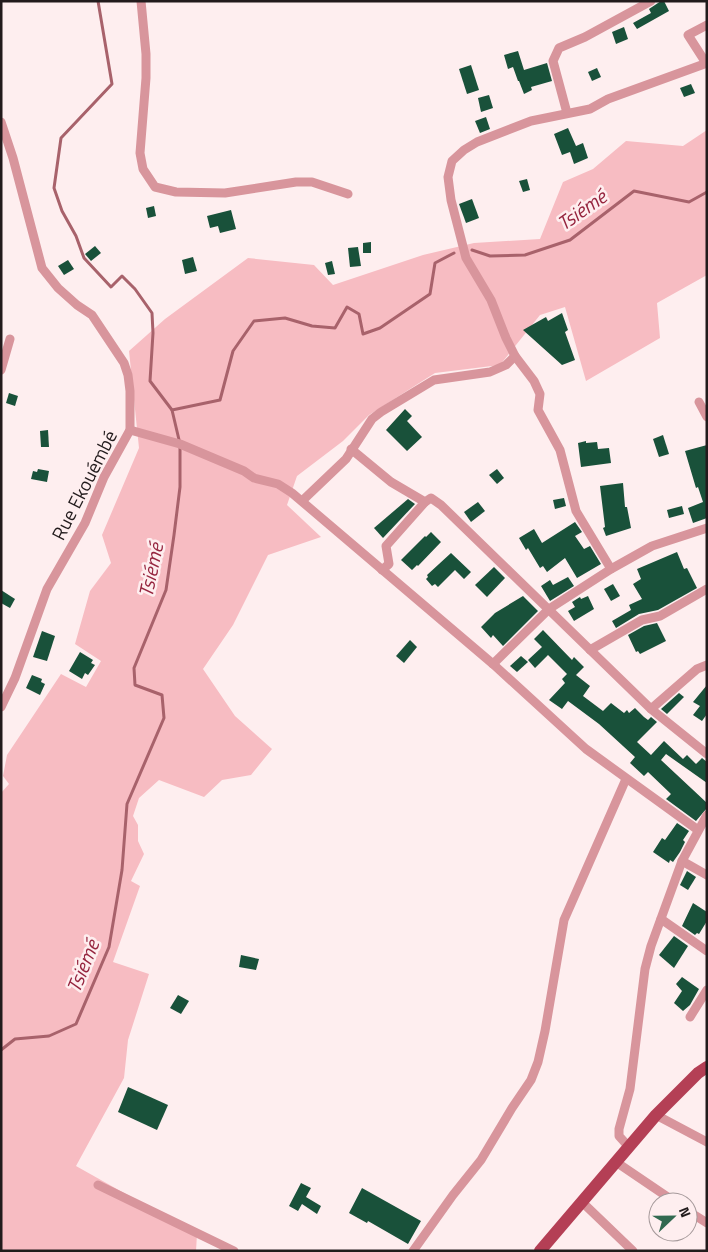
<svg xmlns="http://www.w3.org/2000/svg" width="708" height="1252" font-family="'Titillium Web',sans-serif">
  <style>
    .green { fill: #f7bcc2 }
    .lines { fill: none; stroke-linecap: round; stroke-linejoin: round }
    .stream { stroke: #a8626b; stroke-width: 3 }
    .building { fill: #19513a }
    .minor { stroke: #d8959c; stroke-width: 9 }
    .primary { stroke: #b43f55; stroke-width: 12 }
    .labels { text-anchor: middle; stroke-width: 5; stroke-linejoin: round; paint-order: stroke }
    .street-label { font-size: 19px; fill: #221b1c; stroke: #feeeef }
    .water-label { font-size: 20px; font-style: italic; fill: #96253f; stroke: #feeeef }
  </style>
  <rect width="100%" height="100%" fill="#feeeef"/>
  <polygon class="green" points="707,130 707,275 657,303 660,338 586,381 565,307 540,315 500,365 435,373 369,415 343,441 297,476 287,505 321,537 268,555 233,625 203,669 235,716 272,749 251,775 222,780 204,797 159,780 139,798 133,816 138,825 138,841 144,854 131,881 140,886 113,962 149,974 128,1040 124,1078 76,1166 197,1234 196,1251 1,1251 1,793 9,784 3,776 7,755 61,674 86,687 101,661 75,644 90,591 111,563 102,535 139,448 129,351 165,319 248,258 314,265 333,285 423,255 474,243 540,239 563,182 593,169 626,141 683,146"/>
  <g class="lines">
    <g class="stream">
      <polyline points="98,1 112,84 61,138 54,188 62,211 76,236 84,258 111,287 122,276 135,289 152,313 153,333 150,381 172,410"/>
      <polyline points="472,250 490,256 525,255 570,240 634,191 689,202 707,192"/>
      <polyline points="1,1050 15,1039 49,1036 76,1024 109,947 122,870 127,804 164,718 162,695 135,685 134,668 166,590 174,535 180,487 180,444 172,410 220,400 233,351 254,321 285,318 312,326 335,328 347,307 359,314 363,334 380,328 430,294 435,263 454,253"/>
    </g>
  </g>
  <g class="building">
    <polygon points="661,1 664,1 669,11 637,29 633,23 651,13 649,9"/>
    <polygon points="624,27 628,39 616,44 612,32"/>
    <polygon points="518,51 524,70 547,63 552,81 531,87 532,90 524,94 519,81 518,81 513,67 508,69 504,55"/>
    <polygon points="471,65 479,90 467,94 459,69"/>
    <polygon points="597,68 601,77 592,81 588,72"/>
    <polygon points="691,84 695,93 684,97 680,88"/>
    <polygon points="489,95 493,108 481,112 478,98"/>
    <polygon points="486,117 490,129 480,133 475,121"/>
    <polygon points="568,128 576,146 583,143 588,158 574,164 570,152 562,155 554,134"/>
    <polygon points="527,179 530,190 523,192 519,181"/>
    <polygon points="472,199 479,218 466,223 459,204"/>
    <polygon points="154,206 156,216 148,218 146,208"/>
    <polygon points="231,210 236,229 220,233 218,226 210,228 207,216"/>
    <polygon points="371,242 371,253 363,253 363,243"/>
    <polygon points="95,246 101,253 91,261 85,254"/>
    <polygon points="358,247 361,266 350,267 348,248"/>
    <polygon points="193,257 197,271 185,274 182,260"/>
    <polygon points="68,260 74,269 64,275 58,266"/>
    <polygon points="332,261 335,274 328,275 325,263"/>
    <polygon points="562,313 568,330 565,332 575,360 562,365 523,330 546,317 548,321"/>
    <polygon points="9,393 18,396 15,406 6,403"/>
    <polygon points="405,409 412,416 407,421 422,437 407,451 386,430"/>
    <polygon points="48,430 49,447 41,447 40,431"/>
    <polygon points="663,435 669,454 659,457 653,439"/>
    <polygon points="586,441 586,443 597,442 598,449 609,448 611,463 581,467 578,443"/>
    <polygon points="707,445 707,518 693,523 688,508 703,502 698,487 696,488 685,451"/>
    <polygon points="38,469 49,471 47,482 31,479 33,471 37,472"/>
    <polygon points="497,469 504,478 497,484 489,475"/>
    <polygon points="623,483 625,507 627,507 631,528 606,536 603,528 605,527 600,486"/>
    <polygon points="564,498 566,506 555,509 553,500"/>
    <polygon points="408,499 415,504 383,538 374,528"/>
    <polygon points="478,502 485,511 471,522 464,512"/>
    <polygon points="682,506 684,514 669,518 667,510"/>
    <polygon points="575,522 582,532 575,536 584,549 590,546 601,564 577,578 565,558 547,572 543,566 540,568 528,548 526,550 519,538 534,529 542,543"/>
    <polygon points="431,532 441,542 418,566 417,565 412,570 401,560 425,536 426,537"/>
    <polygon points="677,552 684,569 687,568 697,588 658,610 639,614 616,628 612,621 631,610 629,605 642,599 633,584 641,579 637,569"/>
    <polygon points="451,553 471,572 464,579 455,570 438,587 435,584 432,586 426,579 428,577 427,575"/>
    <polygon points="494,567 505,578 487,597 475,585"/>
    <polygon points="568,577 574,586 550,601 541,586 550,580 553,585"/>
    <polygon points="613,584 620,596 611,601 604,589"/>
    <polygon points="1,590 15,599 10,608 1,603"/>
    <polygon points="523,596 538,611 503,646 493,635 491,638 481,627 495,613"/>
    <polygon points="588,596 594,609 574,621 568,611 575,607 572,602 580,597 581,599"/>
    <polygon points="657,623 666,641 640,654 638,651 636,652 628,635 644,626"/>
    <polygon points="543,630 572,660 574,657 584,667 576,675 590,686 583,696 603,711 611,703 624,713 627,710 629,713 635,708 644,717 648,720 651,717 657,722 637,742 651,755 664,741 683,759 687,755 696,764 702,758 707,762 707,783 666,754 661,760 707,803 707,808 696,821 666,799 671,794 648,772 644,776 630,763 635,757 599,724 568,701 562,709 549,700 565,683 562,679 567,674 548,655 535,668 528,660 542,647 534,639"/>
    <polygon points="42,631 55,636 47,661 33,657"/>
    <polygon points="410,640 417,647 404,663 396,656"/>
    <polygon points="80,652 93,660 91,663 95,665 88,675 85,673 82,679 69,671"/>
    <polygon points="521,656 528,662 517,672 510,666"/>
    <polygon points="32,675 42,679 41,682 45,684 40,695 26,688"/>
    <polygon points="707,685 707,714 702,721 693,715 700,706 693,702"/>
    <polygon points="679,693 684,697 667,714 661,709"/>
    <polygon points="677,823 689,831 683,840 685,842 680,852 673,862 670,860 669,863 653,852 662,838 665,840"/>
    <polygon points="687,871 696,877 688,890 680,885"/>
    <polygon points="693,903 707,912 707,921 699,934 697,933 695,935 682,926"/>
    <polygon points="674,936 688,946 674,968 659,955"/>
    <polygon points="241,955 259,959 256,970 239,967"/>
    <polygon points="682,977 699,989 690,1005 683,1011 674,1003 682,991 676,984"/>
    <polygon points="178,995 189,1001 181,1014 170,1008"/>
    <polygon points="128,1087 168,1105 157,1130 118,1112"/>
    <polygon points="301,1183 311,1188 306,1197 321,1206 317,1214 302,1204 298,1211 289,1206"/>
    <polygon points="362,1188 421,1221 408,1244 368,1221 367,1223 349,1213"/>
  </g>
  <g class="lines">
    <g class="minor">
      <polyline points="141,1 146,54 146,78 140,153 143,169 155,187 176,192 225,193 296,182 312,182 348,194"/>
      <polyline points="706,63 688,35 707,25"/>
      <polyline points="567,113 553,61 559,48 585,37 651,1"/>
      <polyline points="1,122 13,158 42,268 58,288 77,305 92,315 124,363 128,375 130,391 130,430 104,477 85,523 47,589 15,678 1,707"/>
      <polyline points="1,370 10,339"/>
      <polyline points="699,402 707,417"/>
      <polyline points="130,430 180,444 244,471 254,478 278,484 292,493 493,664 586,749 698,830"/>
      <polyline points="351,449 391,482 425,502 431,498 441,505 651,709 707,754"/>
      <polyline points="302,501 346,459 372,419 381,412 434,380 490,372 506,365 515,356"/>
      <polyline points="611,569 576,511 560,450 538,410 540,394 534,381 515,356 506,338 491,300 466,258 451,200 448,177 452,161 464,150 477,142 531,121 590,109 608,99 707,63"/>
      <polyline points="382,570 389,564 386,546 425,502"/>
      <polyline points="590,650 642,620 660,616 707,589"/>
      <polyline points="493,664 549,609 611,569 652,546 707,528"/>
      <polyline points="651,709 697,669 707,665"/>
      <polyline points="682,861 707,875"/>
      <polyline points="661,919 707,951"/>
      <polyline points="690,1017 707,990"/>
      <polyline points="656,1115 707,1142"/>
      <polyline points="628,1146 619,1136 619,1129 630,1089 645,969 651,946 682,861 707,815"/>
      <polyline points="616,1162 675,1202"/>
      <polyline points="98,1185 234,1251"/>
      <polyline points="582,1202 633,1251"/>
      <polyline points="688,1211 707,1223"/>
      <polyline points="413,1251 453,1195 481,1160 512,1108 531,1080 538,1062 545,1031 564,920 626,779"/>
    </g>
    <polyline class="primary" points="540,1251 656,1115 698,1073 707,1067"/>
  </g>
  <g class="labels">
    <g class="street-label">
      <text transform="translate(84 485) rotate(-63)" y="7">Rue Ekouémbé</text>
    </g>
    <g class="water-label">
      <text transform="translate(582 210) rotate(-35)" y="7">Tsiémé</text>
      <text transform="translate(151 570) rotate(-78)" y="7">Tsiémé</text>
      <text transform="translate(83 966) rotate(-68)" y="7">Tsiémé</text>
    </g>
  </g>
  <rect width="708" height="1252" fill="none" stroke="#221b1c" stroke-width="5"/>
  <g transform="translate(673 1217) rotate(68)"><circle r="24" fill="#feeeef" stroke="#a69a9b"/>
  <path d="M0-4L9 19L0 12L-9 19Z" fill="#326950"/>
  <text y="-8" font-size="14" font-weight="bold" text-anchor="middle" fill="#221b1c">N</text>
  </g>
</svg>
